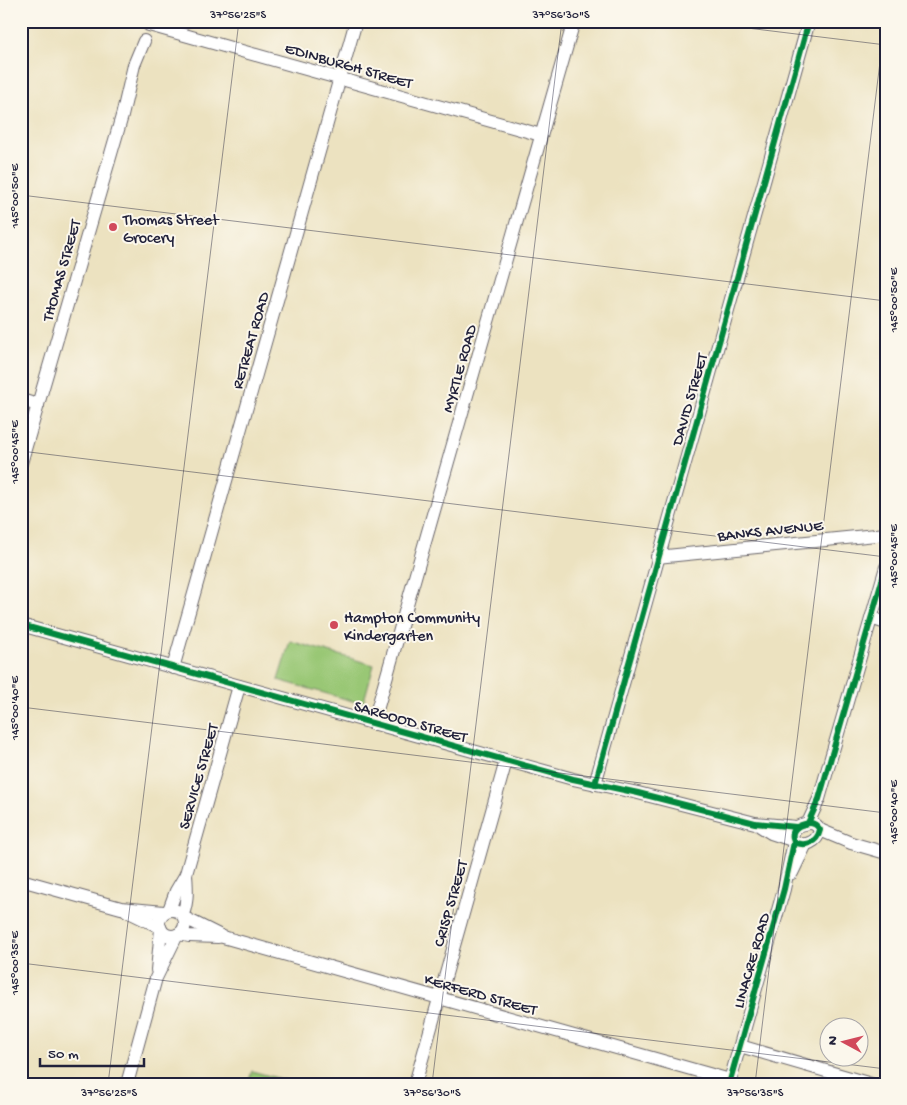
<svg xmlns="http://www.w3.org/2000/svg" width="907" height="1105" font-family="'Gochi Hand',sans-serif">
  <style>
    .green { fill: #99c775; stroke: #5e7458 }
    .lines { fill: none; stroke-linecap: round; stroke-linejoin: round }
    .minor-casing { stroke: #69656a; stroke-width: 14 }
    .minor { stroke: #fff; stroke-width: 12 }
    .cycleway-casing { stroke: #fbf7ec; stroke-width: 9 }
    .cycleway { stroke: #00873e; stroke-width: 6 }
    .ticks { fill: none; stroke: #22223b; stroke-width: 1; stroke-opacity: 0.45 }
    .poi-dot { fill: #d1495b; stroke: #fbf7ec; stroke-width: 2 }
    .labels { text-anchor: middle; stroke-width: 4; stroke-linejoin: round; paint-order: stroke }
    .street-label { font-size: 16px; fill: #22223b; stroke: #fbf7ec }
    .poi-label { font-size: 16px; fill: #22223b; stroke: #fbf7ec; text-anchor: start }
    .neatline { fill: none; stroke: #22223b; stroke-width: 2 }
    .ticks-label { font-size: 12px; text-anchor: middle; fill: #22223b }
  </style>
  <rect width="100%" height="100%" fill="#fbf7ec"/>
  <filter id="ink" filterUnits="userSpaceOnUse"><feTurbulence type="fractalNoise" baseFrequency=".02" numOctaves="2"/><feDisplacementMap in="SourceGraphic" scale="10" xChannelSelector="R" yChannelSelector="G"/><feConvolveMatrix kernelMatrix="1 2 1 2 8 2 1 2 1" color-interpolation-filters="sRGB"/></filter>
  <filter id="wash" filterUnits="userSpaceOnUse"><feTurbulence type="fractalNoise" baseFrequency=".0096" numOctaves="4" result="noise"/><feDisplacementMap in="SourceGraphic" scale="20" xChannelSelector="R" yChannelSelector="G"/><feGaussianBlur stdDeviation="1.12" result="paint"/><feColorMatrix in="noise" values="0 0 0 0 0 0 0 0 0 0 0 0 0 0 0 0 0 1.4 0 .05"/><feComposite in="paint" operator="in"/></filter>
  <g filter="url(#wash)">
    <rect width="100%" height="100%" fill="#ece2c0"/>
    <g class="green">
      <polygon points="290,641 374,665 363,704 278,680"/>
      <polygon points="252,1071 299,1084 248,1084"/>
    </g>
  </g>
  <g filter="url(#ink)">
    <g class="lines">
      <g class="minor-casing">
        <g id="minor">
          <polyline points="149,25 541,135"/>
          <polyline points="21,400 38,405"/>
          <polyline points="21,463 122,116 134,65 144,41"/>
          <polyline points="657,557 886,534"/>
          <polyline points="871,618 886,623"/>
          <polyline points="21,625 573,779 638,793 755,823 796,827"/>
          <polyline points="173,668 356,21"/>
          <polyline points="373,724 574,21"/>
          <polyline points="595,784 809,21"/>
          <polyline points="808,823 819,799 886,567"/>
          <polyline points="760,826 771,833 792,840"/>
          <polyline points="820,830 851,843 886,853"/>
          <polyline points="792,873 806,844"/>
          <polyline points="21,880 121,908 164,912"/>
          <circle cx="172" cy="923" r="13"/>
          <polyline points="169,910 176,891 186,874 239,686"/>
          <polyline points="127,911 160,927"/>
          <path d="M 183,914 C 188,901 187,888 186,874"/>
          <polyline points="185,918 223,937 730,1080"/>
          <polyline points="179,934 189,936 218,937"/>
          <polyline points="157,970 161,929"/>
          <polyline points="740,1046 871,1084"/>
          <polyline points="127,1084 156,978 177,935"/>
          <polyline points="415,1084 506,761"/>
          <path d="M 729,1084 L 784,889 L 794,842 C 790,832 795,826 805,824 C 808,823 812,823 814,824 C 817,825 818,827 820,830 C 817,843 805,847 794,842"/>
        </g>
      </g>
      <use href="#minor" class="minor"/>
      <g class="cycleway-casing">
        <g id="cycleway">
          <polyline points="21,625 573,779 638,793 755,823 796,827"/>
          <polyline points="595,784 809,21"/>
          <polyline points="808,823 819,799 886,567"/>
          <path d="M 729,1084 L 784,889 L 794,842 C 790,832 795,826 805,824 C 808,823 812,823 814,824 C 817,825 818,827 820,830 C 817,843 805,847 794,842"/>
        </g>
      </g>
      <use href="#cycleway" class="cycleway"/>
    </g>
  </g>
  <path class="ticks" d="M 690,21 L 886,45M 21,195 L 886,301M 21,451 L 886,557M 21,707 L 886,813M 21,963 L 886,1069M 108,1084 L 239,21M 432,1084 L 562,21M 755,1084 L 885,21"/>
  <g class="poi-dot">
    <circle cx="113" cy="227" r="5"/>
    <circle cx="334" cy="625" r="5"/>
  </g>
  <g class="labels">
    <g class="street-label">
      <text transform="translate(349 64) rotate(16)" y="6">EDINBURGH STREET</text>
      <text transform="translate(60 270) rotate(-74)" y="6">THOMAS STREET</text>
      <text transform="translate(249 340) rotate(-74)" y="6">RETREAT ROAD</text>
      <text transform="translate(458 368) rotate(-74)" y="6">MYRTLE ROAD</text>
      <text transform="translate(688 399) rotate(-74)" y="6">DAVID STREET</text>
      <text transform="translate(770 529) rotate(-6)" y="6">BANKS AVENUE</text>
      <text transform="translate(411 720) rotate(16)" y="6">SARGOOD STREET</text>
      <text transform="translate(197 776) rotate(-74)" y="6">SERVICE STREET</text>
      <text transform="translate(449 903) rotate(-74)" y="6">CRISP STREET</text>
      <text transform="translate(750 960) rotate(-74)" y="6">LINACRE ROAD</text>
      <text transform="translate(481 993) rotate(16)" y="6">KERFERD STREET</text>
    </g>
    <g class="poi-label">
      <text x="123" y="224">Thomas Street<tspan x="123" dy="18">Grocery</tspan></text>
      <text x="344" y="622">Hampton Community<tspan x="344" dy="18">Kindergarten</tspan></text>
    </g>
  </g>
  <rect width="907" height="1105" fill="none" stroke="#fbf7ec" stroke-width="55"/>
  <g transform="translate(844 1042) rotate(277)"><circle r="24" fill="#fbf7ec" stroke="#a4a2a5"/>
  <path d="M0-4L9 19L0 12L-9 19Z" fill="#d1495b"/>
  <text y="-8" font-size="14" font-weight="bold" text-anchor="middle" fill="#22223b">N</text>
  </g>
  <path d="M40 1058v8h104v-8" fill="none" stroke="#22223b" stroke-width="2.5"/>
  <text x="48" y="1058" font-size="15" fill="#22223b" stroke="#fbf7ec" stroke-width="4" paint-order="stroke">50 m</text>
  <rect x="28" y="28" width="852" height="1050" class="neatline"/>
  <g class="ticks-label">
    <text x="238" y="18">37°56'25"S</text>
    <text x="561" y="18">37°56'30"S</text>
    <text transform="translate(14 196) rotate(-90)" y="4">145°00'50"E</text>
    <text transform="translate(893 300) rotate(-90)" y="4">145°00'50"E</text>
    <text transform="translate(14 452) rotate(-90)" y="4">145°00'45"E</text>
    <text transform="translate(893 556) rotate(-90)" y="4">145°00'45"E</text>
    <text transform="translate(14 708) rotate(-90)" y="4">145°00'40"E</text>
    <text transform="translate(893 812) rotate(-90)" y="4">145°00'40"E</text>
    <text transform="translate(14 963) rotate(-90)" y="4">145°00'35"E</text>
    <text x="109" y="1096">37°56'25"S</text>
    <text x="432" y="1096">37°56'30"S</text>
    <text x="755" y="1096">37°56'35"S</text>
  </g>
</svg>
